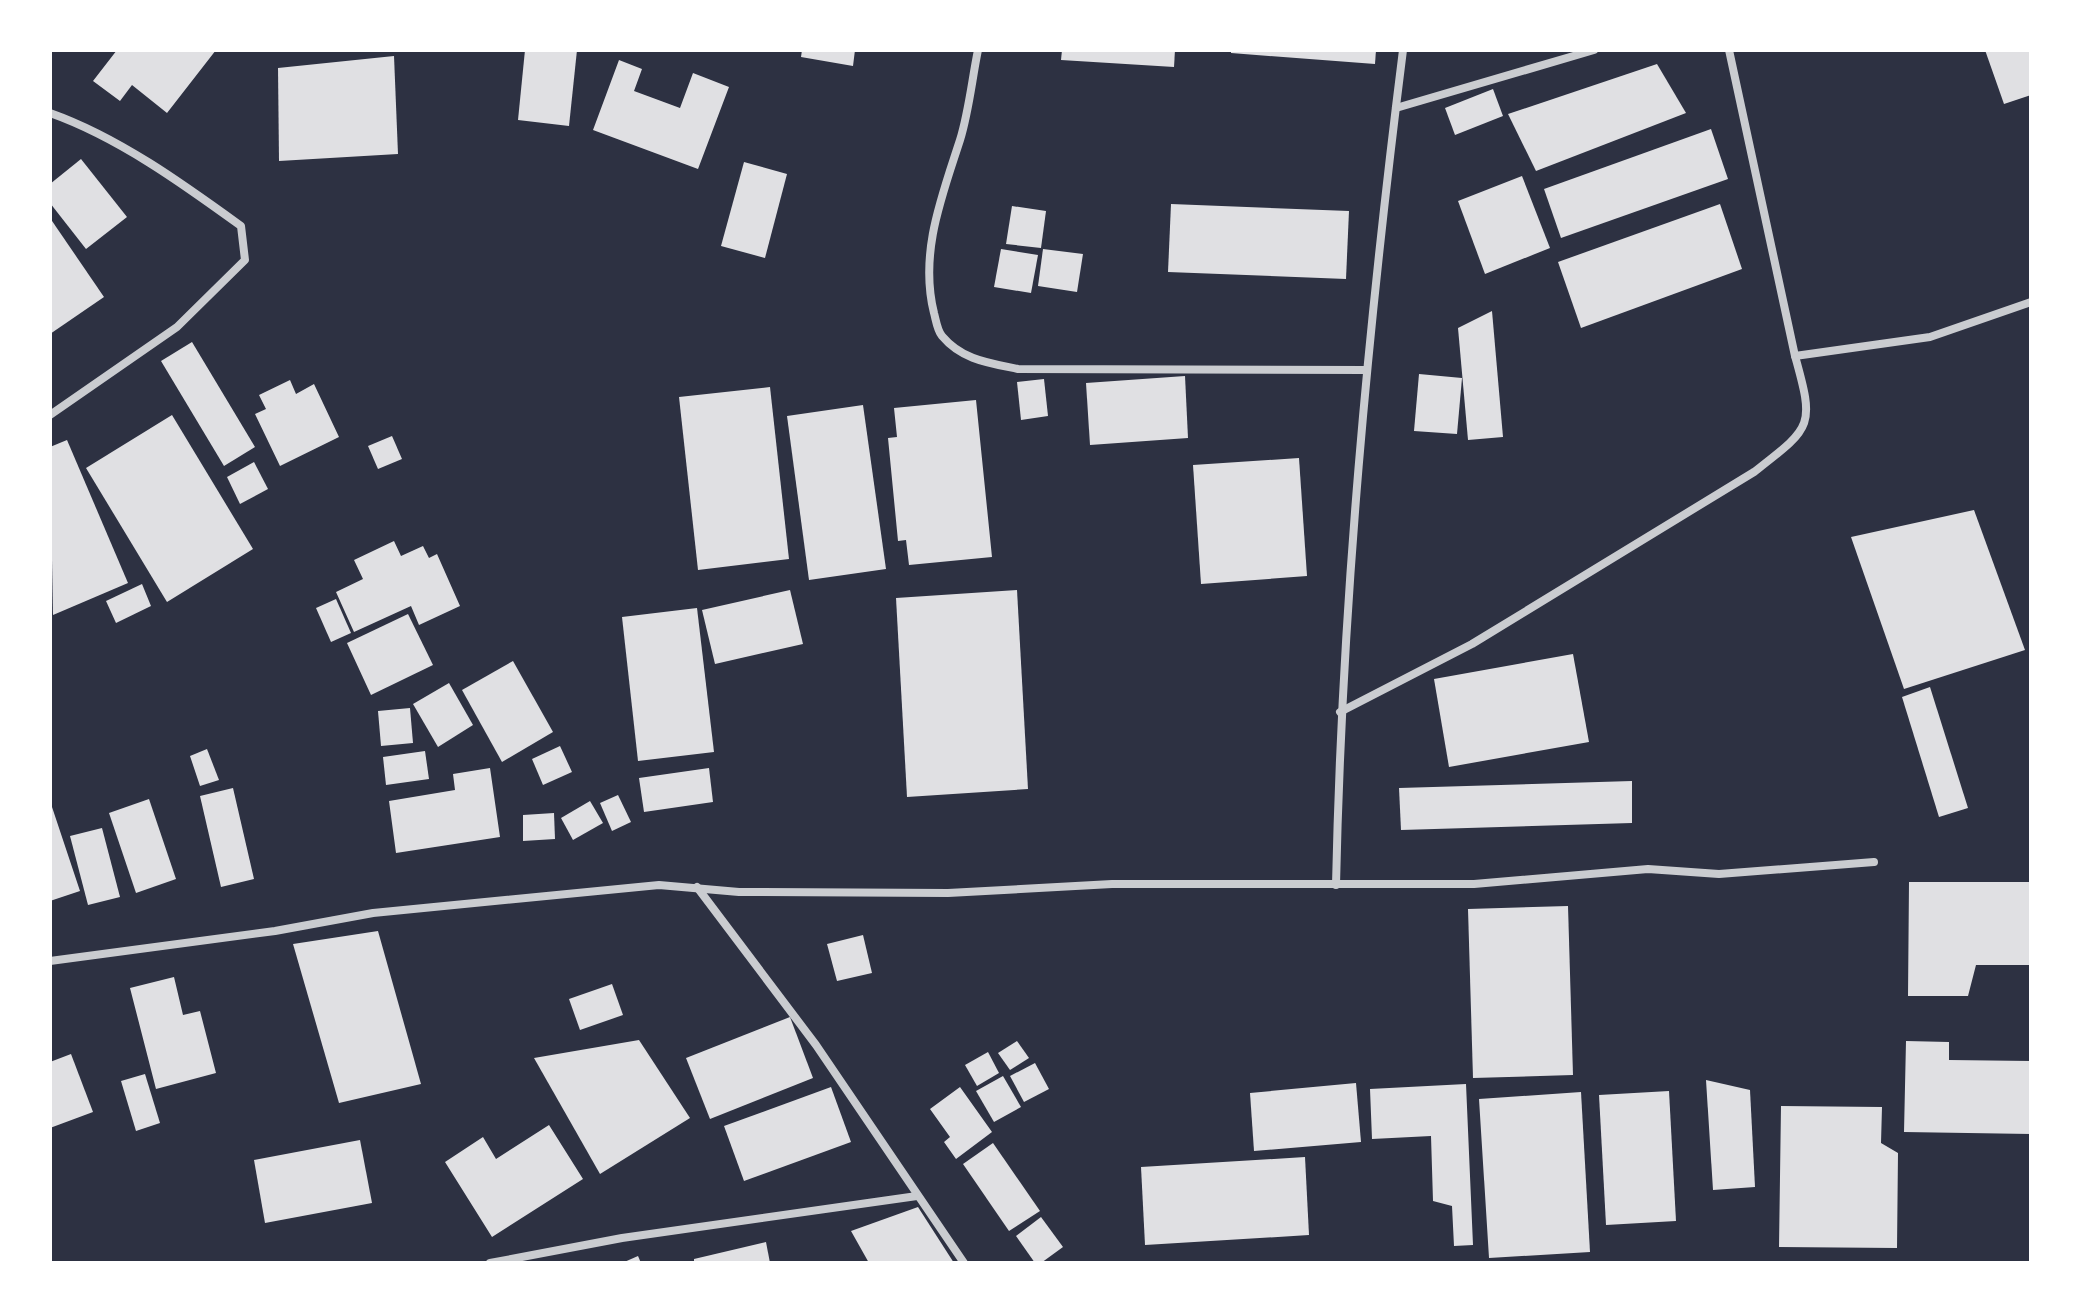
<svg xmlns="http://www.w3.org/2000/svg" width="2081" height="1313" font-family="Manrope,sans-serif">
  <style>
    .building { fill: #e0e0e3 }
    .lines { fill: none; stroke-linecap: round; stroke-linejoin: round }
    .minor { stroke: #caccd0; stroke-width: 8 }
  </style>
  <rect width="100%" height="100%" fill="#2d3142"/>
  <g class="building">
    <polygon points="117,50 216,50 167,113 132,85 120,101 93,81"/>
    <polygon points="525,50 577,50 569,126 518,120"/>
    <polygon points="802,50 855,50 853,66 801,57"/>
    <polygon points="1062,50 1175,50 1174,67 1061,60"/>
    <polygon points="1231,50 1376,50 1375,64 1231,53"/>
    <polygon points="1985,50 2031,50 2031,95 2004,104"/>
    <polygon points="394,56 398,154 279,161 278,68"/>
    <polygon points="619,60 642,69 634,91 680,108 693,73 729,87 698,169 593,130"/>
    <polygon points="1657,64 1686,113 1536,171 1508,114"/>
    <polygon points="1493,89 1503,116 1455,135 1445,108"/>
    <polygon points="1711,129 1728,179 1561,238 1544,189"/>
    <polygon points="81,159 127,217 86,249 50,203 50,184"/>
    <polygon points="744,162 787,174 765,258 721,246"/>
    <polygon points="1522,176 1550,248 1485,274 1458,201"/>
    <polygon points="1171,204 1349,211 1346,279 1168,272"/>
    <polygon points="1720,204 1742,269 1581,328 1558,262"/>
    <polygon points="1012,206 1046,211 1041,248 1006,244"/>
    <polygon points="50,218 104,297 50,334"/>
    <polygon points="1001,249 1038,255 1031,293 994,287"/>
    <polygon points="1043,249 1083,254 1077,292 1038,286"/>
    <polygon points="1492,311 1503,437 1468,440 1458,328"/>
    <polygon points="192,342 255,447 224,466 161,361"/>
    <polygon points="1419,374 1462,378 1457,434 1414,431"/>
    <polygon points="1185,376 1188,438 1090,445 1086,383"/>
    <polygon points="1044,379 1048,416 1021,420 1017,382"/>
    <polygon points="290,380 296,394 314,384 339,437 280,466 255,414 266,409 259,395"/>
    <polygon points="770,387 789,559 698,570 679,397"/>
    <polygon points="976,400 992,557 909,565 906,540 898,541 888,438 897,437 894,408"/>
    <polygon points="863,405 886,569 809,580 787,416"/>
    <polygon points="172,415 253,549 167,602 86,468"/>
    <polygon points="392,436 402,459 378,469 368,446"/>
    <polygon points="67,440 128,583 53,615 50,447"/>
    <polygon points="1299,458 1307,576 1201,584 1193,465"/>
    <polygon points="254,462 268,489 240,504 227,477"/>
    <polygon points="1974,510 2025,650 1904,689 1851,537"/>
    <polygon points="394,541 401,556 423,546 429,558 437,554 460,606 419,625 411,606 354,632 336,592 363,579 354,560"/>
    <polygon points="142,584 151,606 116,623 106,601"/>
    <polygon points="790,590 803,644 715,664 702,610"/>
    <polygon points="1017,590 1028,789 907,797 896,598"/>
    <polygon points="336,599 351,633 331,642 316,608"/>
    <polygon points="697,608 714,752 638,761 622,617"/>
    <polygon points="408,614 433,665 371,695 347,643"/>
    <polygon points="1573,654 1589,742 1449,767 1434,679"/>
    <polygon points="513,661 553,732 502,762 462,690"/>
    <polygon points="449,683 473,725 438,747 413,704"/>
    <polygon points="1930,687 1968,808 1939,817 1902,697"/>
    <polygon points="410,708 413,743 381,746 378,711"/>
    <polygon points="560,746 572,772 543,785 532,759"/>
    <polygon points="207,749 219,780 200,786 190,756"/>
    <polygon points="425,751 429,779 386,785 383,757"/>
    <polygon points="490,768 500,837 396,853 389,801 455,790 453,774"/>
    <polygon points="709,768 713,802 644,812 639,778"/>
    <polygon points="1632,781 1632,823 1401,830 1399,788"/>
    <polygon points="233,788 254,879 221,887 200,796"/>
    <polygon points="618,795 631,822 612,831 600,803"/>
    <polygon points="149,799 176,879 136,893 109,813"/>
    <polygon points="50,801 80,891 50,901"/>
    <polygon points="590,801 603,823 573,840 561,818"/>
    <polygon points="554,813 555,839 523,841 523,815"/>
    <polygon points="102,828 120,897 88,905 70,836"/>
    <polygon points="1909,882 2031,882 2031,965 1976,965 1968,996 1908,996"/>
    <polygon points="1568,906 1573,1075 1473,1078 1468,909"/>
    <polygon points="378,931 421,1084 339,1103 293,944"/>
    <polygon points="863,935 872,973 837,981 827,944"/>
    <polygon points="174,977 183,1015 200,1011 216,1073 156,1089 130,988"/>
    <polygon points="612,984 623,1015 580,1030 569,999"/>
    <polygon points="790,1017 813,1078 710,1119 686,1058"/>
    <polygon points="639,1040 690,1118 600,1174 534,1058"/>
    <polygon points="1017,1041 1029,1058 1010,1070 998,1053"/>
    <polygon points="1906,1041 1949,1042 1949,1060 2031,1061 2031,1134 1904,1132"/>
    <polygon points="988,1052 999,1073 977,1086 965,1065"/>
    <polygon points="71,1054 93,1112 50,1128 50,1062"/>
    <polygon points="1035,1063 1049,1089 1024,1102 1010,1076"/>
    <polygon points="145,1074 160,1123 136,1131 121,1081"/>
    <polygon points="1003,1076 1021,1107 994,1122 976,1091"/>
    <polygon points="1706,1080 1750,1090 1755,1187 1713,1190"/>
    <polygon points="1356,1083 1361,1142 1254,1151 1250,1093"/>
    <polygon points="1466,1084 1473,1245 1454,1246 1452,1206 1433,1201 1431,1136 1372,1139 1370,1089"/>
    <polygon points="831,1087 851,1142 744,1181 724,1126"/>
    <polygon points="960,1087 992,1132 956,1159 944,1142 950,1137 930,1109"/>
    <polygon points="1669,1091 1676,1221 1606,1225 1599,1095"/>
    <polygon points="1581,1092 1590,1252 1489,1258 1479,1099"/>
    <polygon points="1781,1106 1882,1107 1881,1143 1898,1153 1897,1248 1779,1247"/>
    <polygon points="549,1125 583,1179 492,1237 445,1162 483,1137 496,1159"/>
    <polygon points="360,1140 372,1203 265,1223 254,1160"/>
    <polygon points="993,1143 1040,1211 1009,1231 963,1164"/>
    <polygon points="1305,1157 1309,1235 1145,1245 1141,1167"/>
    <polygon points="918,1207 954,1263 869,1263 851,1231"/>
    <polygon points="1041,1217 1063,1247 1041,1263 1035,1263 1016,1236"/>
    <polygon points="766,1242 770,1263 694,1263 694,1259"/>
    <polygon points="638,1256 641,1263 622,1263"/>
  </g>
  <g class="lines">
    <g class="minor">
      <path d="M 978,50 C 972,79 969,111 960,140 C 942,196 919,253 934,313 C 936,320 937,330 942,336 C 962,360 989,363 1018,369 L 1365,370"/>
      <polyline points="1396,108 1594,50"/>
      <path d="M 50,113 C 118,137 183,184 241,226 L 245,260 L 177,327 L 50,415"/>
      <polyline points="1795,356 1930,337 2031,302"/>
      <path d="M 1340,712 L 1472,644 L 1754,472 C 1812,427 1815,427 1795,356 L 1729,50"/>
      <path d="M 1336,885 C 1342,605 1368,328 1403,50"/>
      <polyline points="697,887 816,1045 964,1263"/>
      <polyline points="50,961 275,931 373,913 659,885 739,892 948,893 1112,884 1474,884 1648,869 1719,874 1874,862"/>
      <polyline points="490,1263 622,1238 917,1196"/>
    </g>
  </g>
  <rect width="2081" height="1313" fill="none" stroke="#ffffff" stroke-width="104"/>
</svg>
